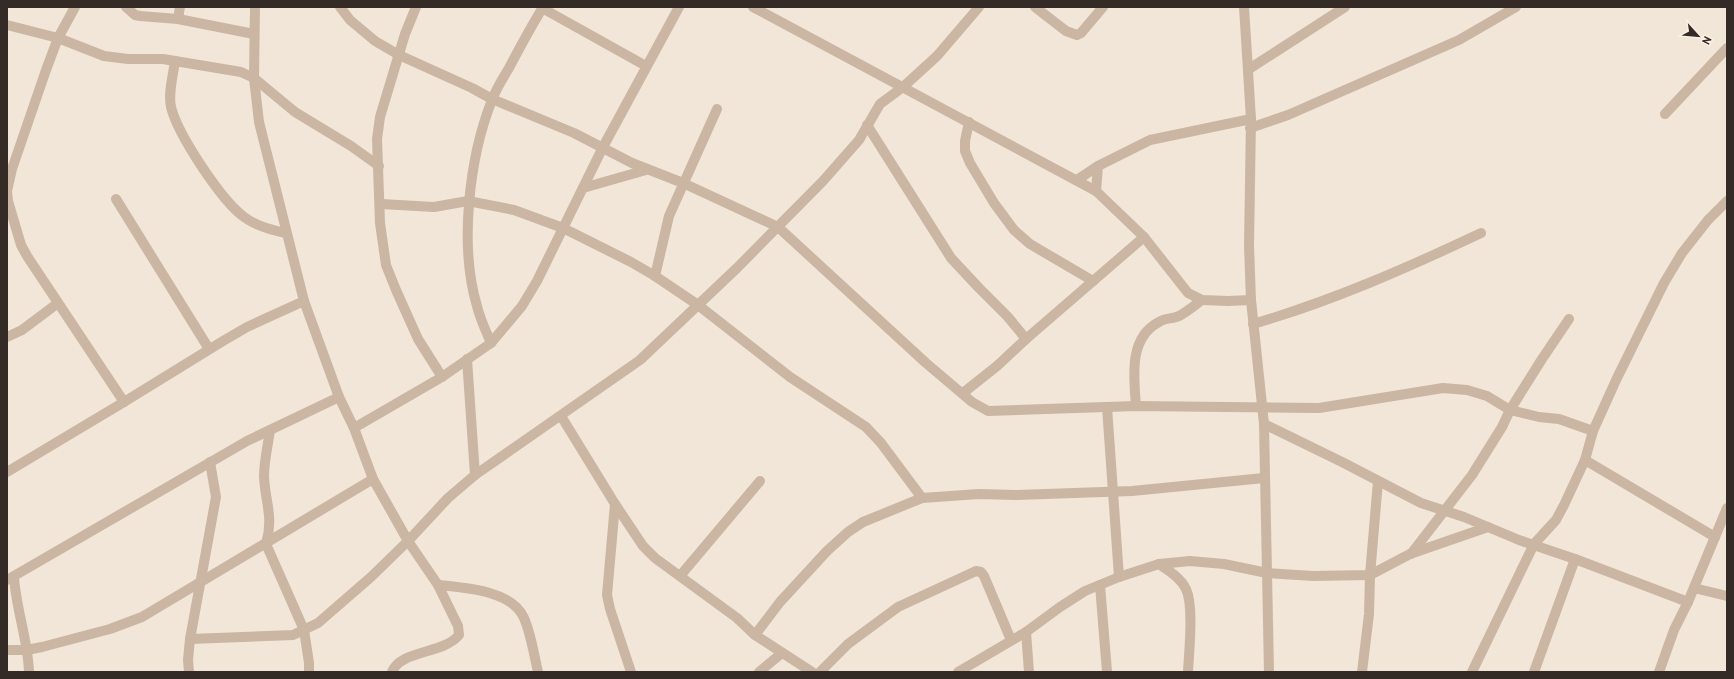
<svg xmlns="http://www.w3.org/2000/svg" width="1734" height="679" font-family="'PT Sans',sans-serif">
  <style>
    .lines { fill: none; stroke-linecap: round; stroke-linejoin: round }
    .minor { stroke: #cab6a3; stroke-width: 10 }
  </style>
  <rect width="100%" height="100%" fill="#f2e6d8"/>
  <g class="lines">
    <g class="minor">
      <polyline points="75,7 58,38 46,70 12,169 7,191 8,201 21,245 27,256 124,402"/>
      <polyline points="126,7 135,15 140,16 178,19 254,34"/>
      <path d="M 255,7 L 254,78 L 259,122 L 304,301 L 339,397 L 354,428 L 373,479 L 408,541 L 438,585 L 458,626 L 459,635 C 444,654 400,650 392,672"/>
      <polyline points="340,7 350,20 375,41 399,55 472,88 492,99 574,133 632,163 683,183 778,227 926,363 972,402 988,411 1136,406 1319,408 1443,388 1467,390 1487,396 1510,410 1539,417 1559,419 1593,431"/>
      <polyline points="416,7 405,34 380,117 377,139 380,223 386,265 396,290 418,339 442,377"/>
      <polyline points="753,7 1096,191 1144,237 1188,293 1202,300 1228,301 1251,300"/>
      <polyline points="1035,7 1066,31 1077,35 1081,33 1103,7"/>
      <polyline points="1244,7 1251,119 1249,246 1251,300 1264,424 1269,672"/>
      <polyline points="542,8 646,66"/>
      <polyline points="178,19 180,7"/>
      <polyline points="7,25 58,38 104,56 128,59 163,59 241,72 254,78 295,112 351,146 379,166"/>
      <path d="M 175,61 C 173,76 168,93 171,107 C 178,135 221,200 244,217 C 256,226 271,230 286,233"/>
      <polyline points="1249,69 1345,7"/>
      <polyline points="1665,114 1727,48"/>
      <polyline points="969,122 965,141 965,151 970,163 994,203 1014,230 1030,244 1093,281"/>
      <polyline points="867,125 951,258 979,288 1008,317 1026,339"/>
      <polyline points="1250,128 1288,115 1459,40 1516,7"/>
      <polyline points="1077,180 1098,166 1150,140 1251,119"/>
      <polyline points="583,188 646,170"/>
      <polyline points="1096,191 1098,166"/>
      <polyline points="116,199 209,349"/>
      <polyline points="381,204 434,207 468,201 514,210 563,228 631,262 655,276 698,305 790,377 866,427 881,443 922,498"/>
      <polyline points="655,276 669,216 717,109"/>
      <path d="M 1253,324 C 1332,301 1407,268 1481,233"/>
      <polyline points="7,337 22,330 58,303"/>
      <path d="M 491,343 C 486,331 480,319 477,306 C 459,246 469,158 492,100 C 496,89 503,78 509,68 C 520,47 531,27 543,7"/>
      <polyline points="467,359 475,475"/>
      <polyline points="963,393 997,366 1026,339 1144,237"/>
      <path d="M 1136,406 C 1134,378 1128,338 1159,322 C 1165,318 1173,319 1179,316 C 1187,312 1195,305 1202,300"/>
      <polyline points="1107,407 1119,577"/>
      <polyline points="561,416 615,504 643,546 655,558 737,618 755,635 812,672"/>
      <polyline points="1264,424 1342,462 1421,503 1464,517 1519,540 1575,559 1688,602"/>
      <polyline points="354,428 442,377 491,343 522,306 537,281 603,147 679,7"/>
      <path d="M 270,430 C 268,445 264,461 264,476 C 265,502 274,517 266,544 L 304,630 L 309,663 L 309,672"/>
      <polyline points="1585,460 1715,537"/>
      <polyline points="7,472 124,402 223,341 247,327 304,301"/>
      <polyline points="615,504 607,595 610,609 631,672"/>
      <polyline points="1411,554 1472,475 1502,427 1510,410 1542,359 1569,319"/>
      <path d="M 1159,564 C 1169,571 1181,578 1186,589 C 1194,606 1189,651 1188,672"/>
      <polyline points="680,576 760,481"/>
      <path d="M 14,577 C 16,609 28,640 29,672"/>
      <polyline points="7,580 247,441 339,397"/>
      <path d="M 438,585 C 465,588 512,590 524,618 C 531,634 534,655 538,672"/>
      <polyline points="1100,585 1107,672"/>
      <polyline points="1694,588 1727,596"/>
      <polyline points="1026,632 1029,672"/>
      <polyline points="755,635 780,602 827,551 848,532 863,522 922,498 979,494 1016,495 1132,491 1264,478"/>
      <polyline points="190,639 293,635 318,623 371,577 408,541 448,498 475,475 640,360 738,267 823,181 859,140 880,104 903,87 937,56 979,7"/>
      <polyline points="7,650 27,650 42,647 110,629 142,617 373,479"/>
      <polyline points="189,672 188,660 190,639 216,497 210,462"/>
      <polyline points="759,672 782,653"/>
      <polyline points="820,672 848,644 898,607 976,571 981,572 984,576 1011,640"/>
      <polyline points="958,672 1026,632 1060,607 1085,591 1119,577 1159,564 1190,561 1224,564 1267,573 1313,576 1370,575 1410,554 1488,527"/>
      <polyline points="1362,672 1369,614 1370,575 1378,481"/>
      <polyline points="1472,672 1534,544 1556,520 1564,505 1585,460 1593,431 1617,378 1664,283 1682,253 1708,220 1727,201"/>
      <polyline points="1534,672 1575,559"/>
      <polyline points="1659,672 1674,630 1688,602 1727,508"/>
    </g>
  </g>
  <rect width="1734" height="679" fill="none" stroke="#352b26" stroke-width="16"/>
  <g transform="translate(1698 36) rotate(117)" stroke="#faf0e4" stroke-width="3" paint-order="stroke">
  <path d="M0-3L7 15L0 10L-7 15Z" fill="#352b26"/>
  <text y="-6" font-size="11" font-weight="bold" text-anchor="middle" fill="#352b26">N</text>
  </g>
</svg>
